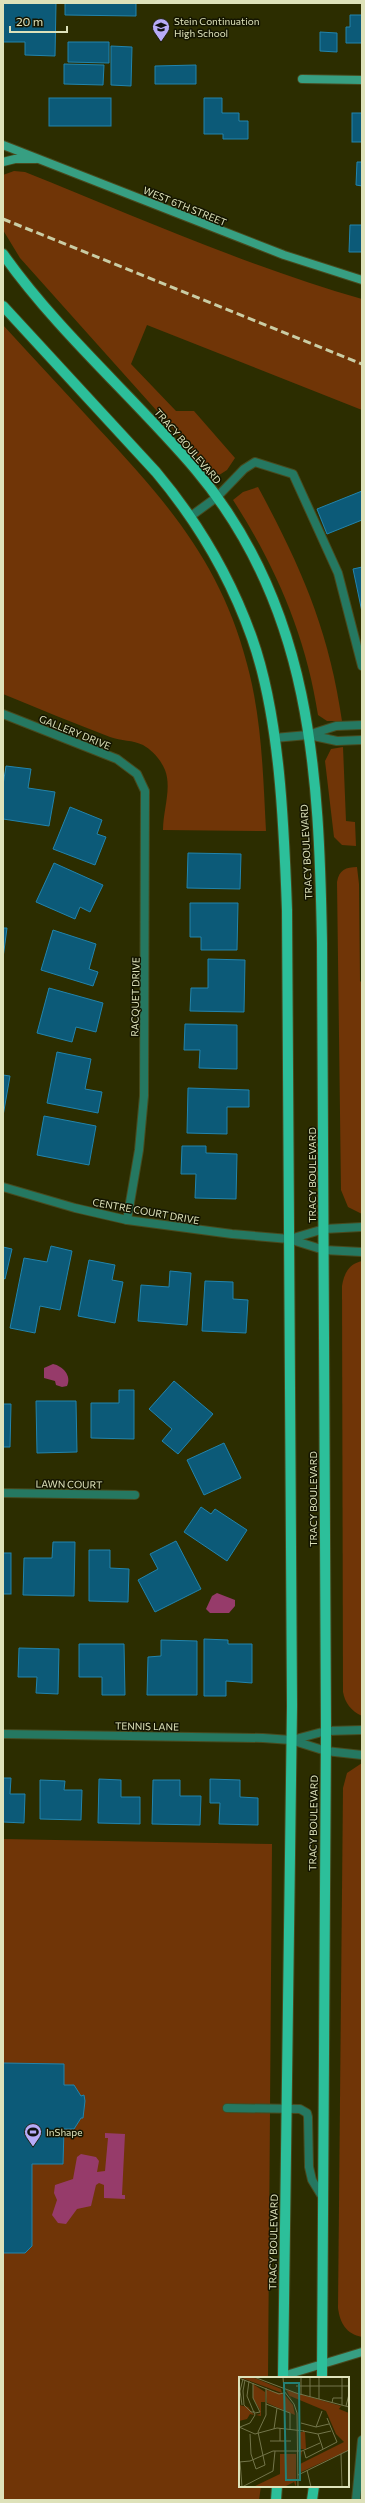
<svg xmlns="http://www.w3.org/2000/svg" width="365" height="2503" font-family="Commissioner,sans-serif">
  <style>
    .green { fill: #703507 }
    .water { fill: #963b6a }
    .building { fill: #0c5a78; stroke: #2284ac }
    .lines { fill: none; stroke-linecap: round; stroke-linejoin: round }
    .lane-casing { stroke: #484a1e; stroke-width: 10 }
    .street-casing { stroke: #484a1e; stroke-width: 10 }
    .secondary-casing { stroke: #484a1e; stroke-width: 10 }
    .primary-casing { stroke: #484a1e; stroke-width: 12 }
    .lane { stroke: #257861; stroke-width: 8 }
    .street { stroke: #257861; stroke-width: 8 }
    .secondary { stroke: #379f82; stroke-width: 8 }
    .primary { stroke: #2cbf9a; stroke-width: 10 }
    .rail { stroke: #cacda5; stroke-width: 3; stroke-dasharray: 8 4; stroke-linecap: butt }
    .labels { text-anchor: middle; stroke-width: 3; stroke-linejoin: round; paint-order: stroke }
    .poi-label { font-size: 10px; fill: #dee2ba; stroke: #141500; text-anchor: start }
    .street-label { font-size: 10px; fill: #dee2ba; stroke: #141500 }
    .inset-road { fill: none; stroke: #73754a; stroke-width: 1 }
    .view { fill: #248176; fill-opacity: 0.15; stroke: #248176; stroke-width: 2 }
    .inset-edge { fill: none; stroke: #dee2ba; stroke-width: 2 }
  </style>
  <rect width="100%" height="100%" fill="#2c2d00"/>
  <g class="green">
    <path d="M 14,171 L 25,172 C 137,217 247,266 362,299 L 362,410 L 147,325 L 131,364 L 176,411 L 194,411 L 235,458 L 227,470 L 216,477 L 20,258 L 3,230 L 3,175 Z"/>
    <path d="M 3,325 C 34,359 66,393 97,427 C 166,501 221,563 247,664 C 262,719 263,775 266,831 L 163,830 C 163,810 172,788 165,770 C 161,760 152,750 143,745 C 133,740 121,741 110,737 C 74,723 39,709 3,694 Z"/>
    <path d="M 258,487 C 301,567 329,630 342,721 L 327,721 L 318,715 C 306,636 276,567 233,500 L 243,492 Z"/>
    <polygon points="343,747 346,821 355,822 356,846 342,845 334,837 325,761 331,749"/>
    <path d="M 357,867 L 359,884 L 360,981 L 362,983 L 362,1214 L 348,1207 L 341,1190 L 337,882 C 339,870 346,867 357,867 Z"/>
    <path d="M 362,1261 L 362,1716 C 351,1711 345,1703 343,1692 L 342,1286 C 344,1273 349,1264 362,1261 Z"/>
    <path d="M 362,1763 L 362,2337 C 346,2334 340,2323 338,2308 L 343,1788 L 347,1773 Z"/>
    <polygon points="3,1839 272,1844 268,2378 240,2378 240,2486 261,2486 259,2500 3,2500"/>
  </g>
  <g class="water">
    <path d="M 53,1364 C 63,1366 72,1376 67,1386 L 62,1387 L 56,1385 L 55,1381 L 44,1378 L 44,1368 Z"/>
    <polygon points="217,1593 235,1600 235,1606 229,1613 210,1613 206,1609 212,1596"/>
    <polygon points="105,2133 125,2134 122,2195 125,2195 125,2199 104,2198 104,2185 99,2183 96,2185 91,2206 77,2209 66,2224 58,2223 52,2215 57,2200 54,2193 55,2185 73,2179 77,2157 81,2154 96,2157 99,2161 97,2172 105,2171 108,2138 105,2138"/>
  </g>
  <g class="building">
    <polygon points="3,3 56,3 55,56 25,55 25,42 3,42"/>
    <polygon points="65,3 136,3 136,16 65,15"/>
    <polygon points="350,15 362,15 362,43 346,43 346,27 350,27"/>
    <polygon points="320,32 337,33 337,52 320,51"/>
    <polygon points="68,42 109,42 109,63 68,62"/>
    <polygon points="111,46 132,47 131,86 111,85"/>
    <polygon points="64,64 104,65 103,85 64,84"/>
    <polygon points="196,65 196,84 155,84 155,66"/>
    <rect x="49" y="98" width="62" height="28"/>
    <polygon points="204,98 222,98 222,113 239,113 239,121 248,121 248,139 223,139 223,134 204,134"/>
    <rect x="352" y="113" width="10" height="29"/>
    <polygon points="357,162 362,162 362,186 356,185"/>
    <polygon points="350,225 362,225 362,252 349,252"/>
    <polygon points="362,491 362,520 327,534 317,509"/>
    <polygon points="362,567 362,612 353,569"/>
    <polygon points="6,766 31,769 28,788 55,792 49,826 3,819 3,785"/>
    <polygon points="70,807 102,820 97,834 106,837 95,865 53,849"/>
    <polygon points="188,853 241,854 240,889 187,888"/>
    <polygon points="54,863 103,885 90,912 80,907 75,919 36,902"/>
    <polygon points="190,903 238,903 237,950 201,950 201,937 190,937"/>
    <polygon points="3,928 7,928 3,958"/>
    <polygon points="53,930 96,944 89,969 98,972 93,986 41,970"/>
    <polygon points="208,959 245,960 244,1012 190,1011 191,988 208,988"/>
    <polygon points="49,988 103,1003 96,1032 76,1027 72,1042 37,1033"/>
    <polygon points="185,1024 237,1025 237,1069 199,1068 200,1050 184,1050"/>
    <polygon points="57,1052 91,1059 85,1089 102,1092 98,1113 47,1103"/>
    <polygon points="3,1075 10,1076 3,1116"/>
    <polygon points="188,1088 249,1090 249,1107 227,1107 227,1134 187,1133"/>
    <polygon points="44,1116 96,1126 89,1165 37,1155"/>
    <polygon points="182,1146 206,1146 206,1153 237,1154 236,1199 195,1198 196,1174 181,1174"/>
    <polygon points="51,1246 72,1251 60,1310 40,1306 35,1333 10,1328 24,1258 47,1262"/>
    <polygon points="3,1247 12,1249 5,1279 3,1278"/>
    <polygon points="89,1260 115,1265 112,1280 123,1282 115,1323 78,1316"/>
    <polygon points="170,1271 191,1273 187,1325 138,1321 141,1285 169,1287"/>
    <polygon points="205,1281 233,1282 233,1299 248,1300 246,1333 202,1331"/>
    <polygon points="174,1381 213,1414 178,1454 162,1441 172,1429 149,1409"/>
    <polygon points="119,1390 134,1390 134,1439 91,1438 91,1403 119,1403"/>
    <polygon points="36,1401 76,1401 77,1452 37,1453"/>
    <polygon points="3,1404 11,1404 10,1447 3,1447"/>
    <polygon points="224,1443 241,1478 204,1495 187,1460"/>
    <polygon points="201,1507 211,1514 215,1509 247,1530 227,1561 184,1532"/>
    <polygon points="176,1541 201,1589 155,1612 138,1580 158,1569 150,1554"/>
    <polygon points="53,1542 75,1542 74,1596 23,1595 24,1558 52,1558"/>
    <polygon points="89,1550 110,1550 110,1568 129,1569 128,1602 89,1601"/>
    <rect x="3" y="1553" width="8" height="41"/>
    <polygon points="204,1639 228,1640 228,1644 252,1644 252,1683 226,1681 226,1696 204,1696"/>
    <polygon points="161,1640 197,1641 197,1695 147,1695 148,1657 161,1656"/>
    <polygon points="79,1644 124,1644 125,1695 102,1695 102,1677 79,1677"/>
    <polygon points="19,1648 59,1649 58,1694 36,1693 37,1677 18,1677"/>
    <polygon points="3,1778 11,1778 10,1794 25,1794 24,1823 3,1822"/>
    <polygon points="99,1779 121,1780 121,1797 140,1797 140,1824 98,1823"/>
    <polygon points="210,1779 240,1780 240,1797 258,1798 258,1825 219,1824 220,1803 210,1803"/>
    <polygon points="40,1780 65,1781 64,1790 82,1790 81,1820 40,1819"/>
    <polygon points="153,1780 180,1780 180,1796 201,1796 200,1825 152,1824"/>
    <polygon points="3,2063 64,2064 64,2085 74,2085 81,2096 84,2095 85,2101 83,2118 81,2118 74,2129 64,2129 63,2164 32,2164 32,2246 25,2253 3,2253"/>
  </g>
  <g class="lines">
    <g class="lane-casing">
      <g id="lane">
        <polyline points="191,516 217,497 244,469 255,462 293,474 338,573 362,666"/>
        <polyline points="309,735 337,741 362,740"/>
        <polyline points="274,738 308,735 336,726 362,725"/>
        <polyline points="227,2108 300,2109 307,2113 308,2117 309,2167 312,2180 323,2198"/>
        <polyline points="356,2500 362,2440"/>
      </g>
    </g>
    <g class="street-casing">
      <g id="street">
        <polyline points="3,714 117,759 137,774 145,791 144,1096 139,1150 127,1220"/>
        <polyline points="3,1187 75,1208 127,1220 232,1234 289,1239 324,1250 362,1252"/>
        <polyline points="290,1239 324,1229 362,1227"/>
        <polyline points="3,1493 135,1495"/>
        <polyline points="3,1734 263,1738 291,1740 326,1751 362,1755"/>
        <polyline points="292,1740 326,1731 362,1730"/>
      </g>
    </g>
    <g class="secondary-casing">
      <g id="secondary">
        <polyline points="302,79 362,80"/>
        <polyline points="3,145 284,255 362,280"/>
        <polyline points="3,162 15,159 36,159"/>
        <polyline points="283,2376 362,2352"/>
      </g>
    </g>
    <g class="primary-casing">
      <g id="primary">
        <path d="M 3,254 C 59,333 134,397 196,470 C 312,608 319,773 322,943 L 326,1731 L 322,2378"/>
        <path d="M 3,306 L 156,472 C 198,522 230,576 252,638 C 280,717 284,826 287,910 L 292,1706 L 283,2378"/>
        <polyline points="276,2500 277,2486"/>
        <polyline points="312,2500 314,2486"/>
      </g>
    </g>
    <use href="#lane" class="lane"/>
    <use href="#street" class="street"/>
    <use href="#secondary" class="secondary"/>
    <use href="#primary" class="primary"/>
    <polyline class="rail" points="3,219 362,364"/>
  </g>
  <defs>
    <g id="school-pin" transform="scale(0.9)"><path d="M0 17L-7.5 6A9.5 9.5 0 1 1 7.5 6Z" fill="#b7abf7" stroke="#141500"/><path d="M0-5L7-2L0 1L-7-2ZM-4 1L0 2.5L4 1V4Q0 6-4 4Z" fill="#111"/></g>
    <g id="stadium-pin" transform="scale(0.9)"><path d="M0 17L-7.5 6A9.5 9.5 0 1 1 7.5 6Z" fill="#b7abf7" stroke="#141500"/><path d="M0-5a6.5 5 0 1 0 0 10a6.5 5 0 1 0 0-10ZM-3.5-1.8h7v3.6h-7Z" fill="#111"/></g>
  </defs>
  <g fill-rule="evenodd">
    <use href="#school-pin" x="161" y="27"/>
    <use href="#stadium-pin" x="33" y="2132"/>
  </g>
  <g class="labels">
    <g class="poi-label">
      <text x="174" y="25">Stein Continuation<tspan x="174" dy="12">High School</tspan></text>
      <text x="46" y="2136">InShape</text>
    </g>
    <g class="street-label">
      <text transform="translate(185 206) rotate(22)" y="4">WEST 6TH STREET</text>
      <text transform="translate(188 446) rotate(49)" y="4">TRACY BOULEVARD</text>
      <text transform="translate(75 732) rotate(22)" y="4">GALLERY DRIVE</text>
      <text transform="translate(306 852) rotate(-93)" y="4">TRACY BOULEVARD</text>
      <text transform="translate(135 997) rotate(-89)" y="4">RACQUET DRIVE</text>
      <text transform="translate(312 1175) rotate(-90)" y="4">TRACY BOULEVARD</text>
      <text transform="translate(146 1211) rotate(10)" y="4">CENTRE COURT DRIVE</text>
      <text transform="translate(69 1484) rotate(1)" y="4">LAWN COURT</text>
      <text transform="translate(313 1499) rotate(-90)" y="4">TRACY BOULEVARD</text>
      <text transform="translate(147 1726) rotate(1)" y="4">TENNIS LANE</text>
      <text transform="translate(313 1823) rotate(-89)" y="4">TRACY BOULEVARD</text>
      <text transform="translate(273 2242) rotate(-89)" y="4">TRACY BOULEVARD</text>
    </g>
  </g>
  <g transform="translate(239 2377)">
    <rect width="110" height="110" fill="#2c2d00"/>
    <path d="M 0,0 L 13,0 L 42,12 L 43,16 ZM 14,7 L 26,15 L 26,25 L 22,25 L 22,39 L 17,38 L 21,37 L 21,33 L 14,21 ZM 27,13 L 45,17 L 54,28 L 56,38 L 28,26 ZM 47,13 L 102,29 L 100,32 L 110,36 L 110,73 L 60,96 L 60,74 L 63,74 L 61,87 L 105,65 L 97,57 L 87,34 L 51,19 L 54,25 ZM 0,28 L 9,30 L 15,38 L 11,37 L 8,42 L 0,44 ZM 60,55 L 66,55 L 67,72 L 60,72 ZM 41,77 L 57,77 L 57,110 L 55,105 L 45,110 L 14,110 L 41,97 Z" fill="#703507"/>
    <path class="inset-road" d="M 15,0 L 57,16 L 110,30M 44,0 L 45,14 L 55,27 L 58,36 L 59,110M 103,0 L 103,28M 0,1 L 40,17 L 45,16M 6,3 L 4,14 L 5,28 L 12,35 L 16,35M 14,6 L 14,21 L 21,35 L 16,36M 57,9 L 110,9M 62,18 L 62,0M 71,20 L 71,0M 80,22 L 80,0M 93,26 L 94,21 L 103,21M 27,27 L 51,36 L 51,53M 3,28 L 1,14 L 4,2M 107,29 L 110,17M 62,46 L 77,50 L 90,47M 0,50 L 16,57 L 38,51 L 65,54M 1,50 L 11,46 L 16,38 L 8,19 L 10,4M 77,50 L 83,34M 35,52 L 38,31M 64,54 L 79,57 L 92,54M 11,57 L 12,77 L 17,92 L 26,88 L 19,55 L 27,38 L 27,11M 79,57 L 84,72M 31,64 L 52,64M 41,64 L 41,51M 65,74 L 67,81 L 98,65 L 88,41M 102,77 L 103,110M 0,85 L 11,84 L 34,74 L 63,74 L 81,66M 1,85 L 3,110 L 34,94 L 36,74M 68,93 L 72,110M 59,98 L 110,73"/>
    <path class="view" d="M 45,6 L 60,6 L 61,103 L 47,103 Z"/>
    <rect width="110" height="110" class="inset-edge"/>
  </g>
  <rect width="365" height="2503" fill="none" stroke="#dee2ba" stroke-width="8"/>
  <path d="M10 26v6h57v-6" fill="none" stroke="#dee2ba" stroke-width="2"/>
  <text x="16" y="26" font-size="12" fill="#dee2ba" stroke="#141500" stroke-width="3" paint-order="stroke">20 m</text>
</svg>
